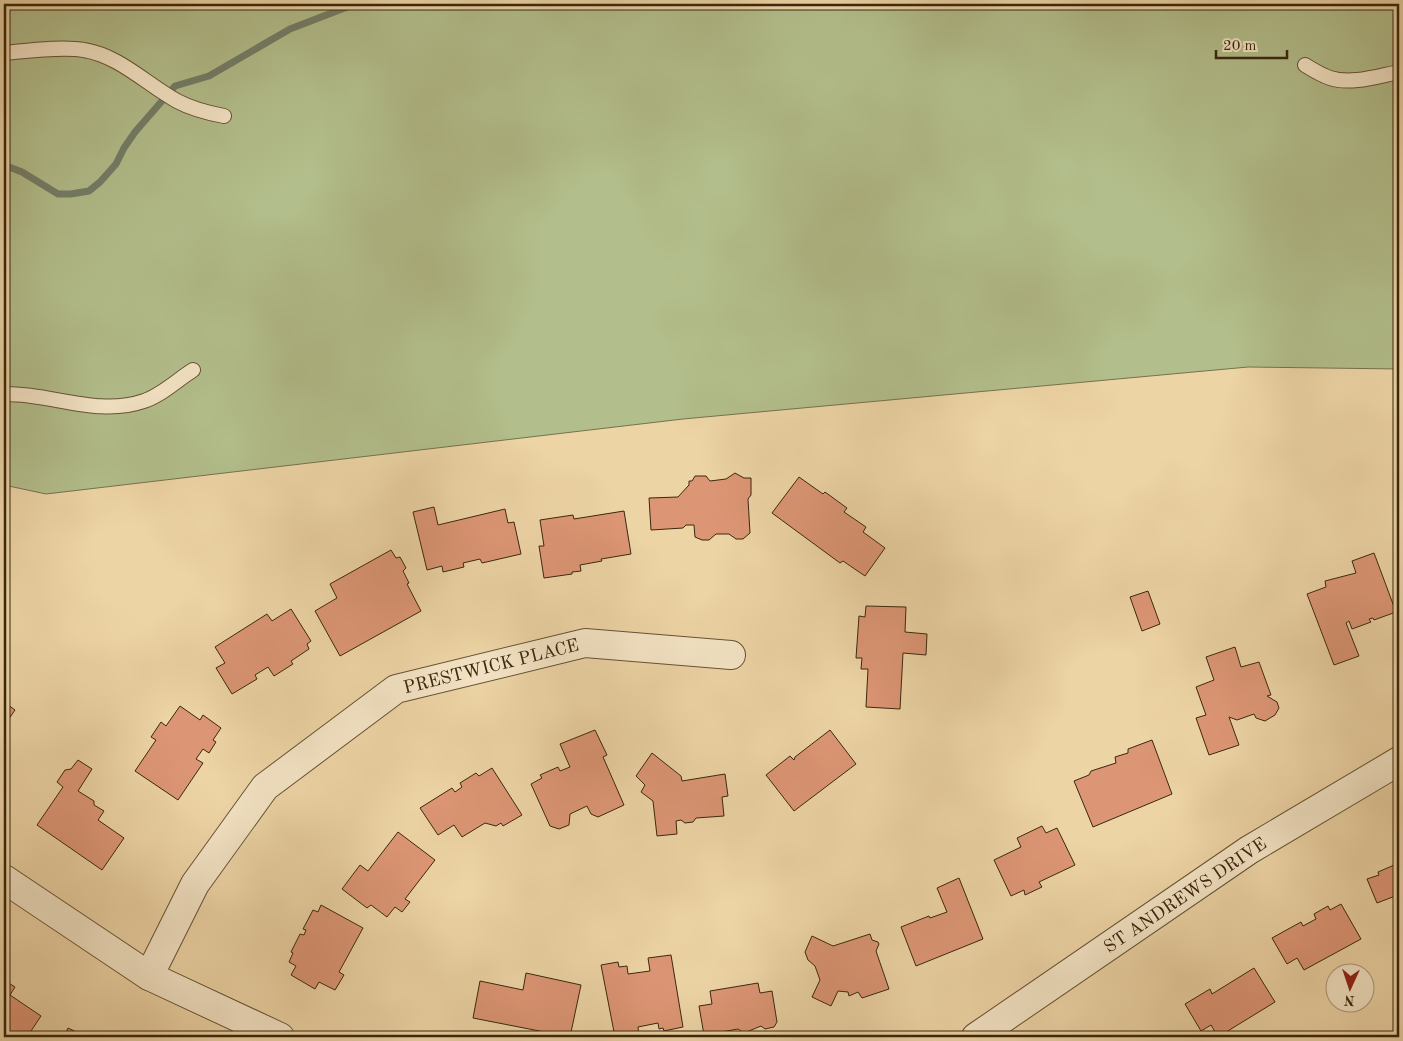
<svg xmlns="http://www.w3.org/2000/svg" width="1403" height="1041" font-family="'Old Standard TT',serif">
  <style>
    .green { fill: #b2be8b; stroke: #76724c }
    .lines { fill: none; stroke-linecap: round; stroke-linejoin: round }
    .stream { stroke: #737e68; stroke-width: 7 }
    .building { fill: #dd9675; stroke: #39270e }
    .lane-casing { stroke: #665234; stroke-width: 16 }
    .street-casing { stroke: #665234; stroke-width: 30 }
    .lane { stroke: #f3e3c4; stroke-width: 14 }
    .street { stroke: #f3e3c4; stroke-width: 28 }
    .labels { text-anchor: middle; stroke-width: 4.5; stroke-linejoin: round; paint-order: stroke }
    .street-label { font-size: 18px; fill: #39270e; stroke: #f3e3c4 }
  </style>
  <rect width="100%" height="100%" fill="#edd4a5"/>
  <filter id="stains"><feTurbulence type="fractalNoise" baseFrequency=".004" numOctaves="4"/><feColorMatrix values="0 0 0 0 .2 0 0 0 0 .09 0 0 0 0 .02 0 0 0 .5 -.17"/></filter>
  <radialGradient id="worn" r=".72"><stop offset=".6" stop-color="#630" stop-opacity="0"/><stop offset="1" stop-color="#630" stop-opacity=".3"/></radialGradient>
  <polygon class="green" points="4,4 1399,4 1399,369 1248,367 683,419 46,494 4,485"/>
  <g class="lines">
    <polyline class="stream" points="4,165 22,172 58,194 71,194 89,191 100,182 116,164 124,148 135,132 175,86 209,76 290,29 355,4"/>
  </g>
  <g class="building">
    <polygon points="735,473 744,478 751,478 751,495 748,499 750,533 743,539 736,539 729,534 716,534 709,540 702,540 695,537 694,525 686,525 683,528 651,530 649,498 678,497 689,485 689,481 692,481 695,476 706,476 710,481 726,479"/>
    <polygon points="799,477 823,494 825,492 847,508 844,512 866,527 863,532 885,548 865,576 843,561 840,563 772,513"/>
    <polygon points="434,507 438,525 505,509 508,523 514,522 521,554 482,563 480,559 463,563 464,567 443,572 442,566 427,570 413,512"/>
    <polygon points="624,511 631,554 601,559 602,561 580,565 581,571 572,572 572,574 544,578 539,546 544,546 540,520 573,515 574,519"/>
    <polygon points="391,550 396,558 400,557 406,568 403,571 409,583 407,584 421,611 340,656 315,611 337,598 330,584"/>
    <polygon points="1374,553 1396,612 1374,620 1373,618 1369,619 1371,622 1352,629 1349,621 1346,623 1359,656 1334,665 1307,594 1326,587 1325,581 1356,573 1352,561"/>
    <polygon points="1148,591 1160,624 1142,631 1130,597"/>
    <polygon points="866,606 906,607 905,632 927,634 926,655 903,653 900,709 866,707 868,669 861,669 862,658 856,658 859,616 865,617"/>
    <polygon points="291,609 311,641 307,644 309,649 291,661 293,664 274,676 268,667 255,675 257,679 232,694 216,668 225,663 215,647 267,614 272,621"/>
    <polygon points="1235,647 1241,667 1259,662 1271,695 1267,696 1277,702 1279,708 1275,715 1265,721 1256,718 1254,714 1237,720 1229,717 1239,745 1209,755 1196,718 1206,715 1196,687 1214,680 1206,657"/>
    <polygon points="4,702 15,710 4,726"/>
    <polygon points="180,706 200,720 203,715 221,728 213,740 216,742 209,753 203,749 196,759 203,763 178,800 135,771 156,740 151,737 161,722 166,726"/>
    <polygon points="595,730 607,755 603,757 624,805 598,817 591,814 587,806 570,814 569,825 559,829 550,826 531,784 542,778 540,775 558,767 560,771 570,767 560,744"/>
    <polygon points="830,730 856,764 794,811 766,775 790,756 794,760 795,757"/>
    <polygon points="1152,740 1172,794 1093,827 1074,781 1089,775 1091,771 1116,763 1115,757 1128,753 1128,749"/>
    <polygon points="652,753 681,776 682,781 725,774 728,796 722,797 724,816 696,818 693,822 685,823 681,820 676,821 677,834 657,836 653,801 641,792 645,785 636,776"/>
    <polygon points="78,760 92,769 78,791 94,801 94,805 104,811 98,820 124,838 102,870 37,825 63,787 57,782 65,770 71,769"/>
    <polygon points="492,768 522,815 503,826 501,823 496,826 485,823 462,837 454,825 438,835 420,808 452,788 455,792 462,787 460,783 476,773 479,776"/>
    <polygon points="1042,826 1046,833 1057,828 1075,865 1039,882 1042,887 1025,895 1024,890 1011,896 994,860 1021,847 1017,838"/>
    <polygon points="398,832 435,860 405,899 410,902 402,912 395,907 387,917 371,905 367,908 342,889 360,865 368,871"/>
    <polygon points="1399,863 1399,899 1398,895 1377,903 1367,879 1379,875 1378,872"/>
    <polygon points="959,878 983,939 916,966 901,927 929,916 930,918 947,912 937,888"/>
    <polygon points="1341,904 1361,939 1304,970 1297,958 1287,964 1272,938 1301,922 1303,926 1316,919 1314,914 1328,906 1330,910"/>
    <polygon points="321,905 363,928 339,972 344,975 335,990 319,982 315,989 291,975 296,966 289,962 293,953 291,952 300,934 304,935 306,930 303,929 313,910 318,912"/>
    <polygon points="870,934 872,940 878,942 879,944 876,951 889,989 862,998 858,992 849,996 848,992 838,991 831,1006 812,997 820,980 815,966 808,960 805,952 812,936 833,946"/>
    <polygon points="671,955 683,1027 664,1031 663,1028 659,1029 658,1023 638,1027 639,1037 615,1037 601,965 618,962 619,967 627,966 628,974 650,971 648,958"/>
    <polygon points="1254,968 1275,1002 1218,1037 1211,1025 1201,1031 1185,1004 1210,989 1212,994"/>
    <polygon points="526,973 581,985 570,1037 473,1018 480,981 523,990"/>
    <polygon points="4,980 15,987 10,995 41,1016 27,1037 4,1037"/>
    <polygon points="758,983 760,993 772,991 777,1022 774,1027 765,1029 761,1026 744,1033 738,1029 704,1035 699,1006 712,1004 710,991"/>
    <polygon points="68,1028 87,1037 64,1037"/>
  </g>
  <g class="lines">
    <g class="lane-casing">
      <g id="lane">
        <path d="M 4,53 C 26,51 63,46 84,50 C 120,56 146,84 177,101 C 192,109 208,113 224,116"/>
        <path d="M 1305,65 C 1313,70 1321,75 1330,78 C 1351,85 1378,76 1399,72"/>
        <path d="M 4,394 C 51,393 98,417 144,401 C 162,395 177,380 193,370"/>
      </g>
    </g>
    <g class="street-casing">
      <g id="street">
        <polyline points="4,879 149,976 280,1037"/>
        <polyline points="149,976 195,884 265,787 396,689 585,643 731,655"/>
        <polyline points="976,1037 1249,850 1399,761"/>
      </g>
    </g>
    <use href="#lane" class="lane"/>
    <use href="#street" class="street"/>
  </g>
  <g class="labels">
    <g class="street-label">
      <text transform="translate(491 666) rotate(-14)" y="6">PRESTWICK PLACE</text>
      <text transform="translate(1185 895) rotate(-34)" y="6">ST ANDREWS DRIVE</text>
    </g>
  </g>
  <rect width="1403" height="1041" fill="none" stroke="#edd4a5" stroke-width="20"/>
  <rect x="5" y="5" width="1393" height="1031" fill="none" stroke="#39270e" stroke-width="2.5"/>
  <rect x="10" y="10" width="1383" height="1021" fill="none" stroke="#39270e"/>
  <g transform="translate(1350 988) rotate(183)"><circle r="24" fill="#f3e3c4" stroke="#a9987b"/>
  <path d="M0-4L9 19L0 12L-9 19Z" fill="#8f2418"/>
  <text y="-8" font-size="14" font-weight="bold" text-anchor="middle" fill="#39270e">N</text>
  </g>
  <path d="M1216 50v8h71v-8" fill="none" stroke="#39270e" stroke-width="2.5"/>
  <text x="1223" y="50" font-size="15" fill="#39270e" stroke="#f3e3c4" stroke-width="4" paint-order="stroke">20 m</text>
  <rect width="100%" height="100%" filter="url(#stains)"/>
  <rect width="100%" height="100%" fill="url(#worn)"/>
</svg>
